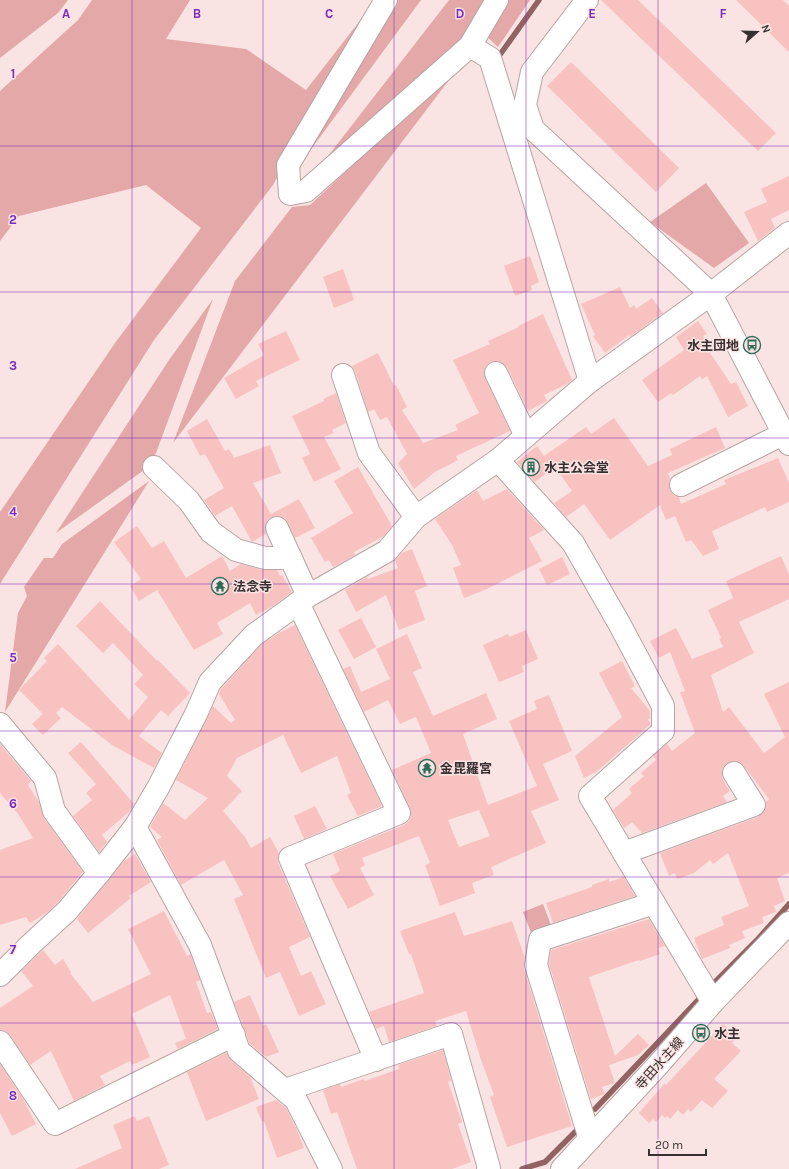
<svg xmlns="http://www.w3.org/2000/svg" width="789" height="1169" viewBox="0 0 789 1169" font-family="Karla,'Noto Sans JP',sans-serif">
<style>
.green{fill:#e3a8a7}
.lines{fill:none;stroke-linecap:round;stroke-linejoin:round}
.stream{stroke:#916362;stroke-width:5.5}
.building{fill:#f8c2c0;fill-rule:evenodd}
.minor-casing{stroke:#b8a4a3;stroke-width:24}
.major-casing{stroke:#b8a4a3;stroke-width:24}
.minor{stroke:#fff;stroke-width:22}
.major{stroke:#fff;stroke-width:22}
.grid{fill:none;stroke:#7b2cbf;stroke-width:1;stroke-opacity:0.55}
.labels{text-anchor:middle;stroke-width:3;stroke-linejoin:round;paint-order:stroke}
.poi-label{font-size:13px;font-weight:bold;fill:#383030;stroke:#fae4e3;text-anchor:start}
.street-label{font-size:13px;fill:#383030;stroke:#fae4e3}
.grid-label{font-size:13px;text-anchor:middle;font-weight:bold;fill:#7b2cbf;stroke:#fae4e3;stroke-width:3;stroke-linejoin:round;paint-order:stroke}
</style>
<rect width="100%" height="100%" fill="#fae4e3"/>
<g class="green">
<path d="M0,0H68L58,13L0,58Z"/>
<path d="M92,0H190L166,39L246,49L306,90L376,0L273,185L154,340L0,584V512L115,343L201,228L146,185L19,216L0,241V91L78,20Z"/>
<path d="M396,0H421L306,156Z"/>
<path d="M449,0H487L463,44L311,178Z"/>
<path d="M502,0H530L498,47L483,33Z"/>
<path d="M462,63L173,443L235,281L292,207L310,205Z"/>
<path d="M706,183L749,243L714,268L650,222Z"/>
<path d="M213,299L156,453L144,470L56,533L169,360Z"/>
<path d="M149,481L5,712L18,613L27,596L24,587L44,558H53L62,544Z"/>
<path d="M543,904L552,928L532,935L523,912Z"/>
</g>
<g class="lines">
<g class="stream">
<path d="M499,56L539,0"/>
<path d="M715,982L757,940L789,904"/>
<path d="M595,1109L700,998L698,993"/>
<path d="M522,1169L545,1162L577,1130"/>
</g>
</g>
<g class="building">
<path d="M601,0H638L776,133L758,151Z"/>
<path d="M736,0H783L789,6V52Z"/>
<path d="M571,62L679,168L656,192L547,86Z"/>
<path d="M789,176V210L771,219L775,228L758,241L744,212L767,202L761,189Z"/>
<path d="M530,256L539,282L531,286L532,290L515,296L504,266Z"/>
<path d="M343,269L354,300L334,308L323,277Z"/>
<path d="M620,287L630,308L634,305L636,309L652,298L663,313L630,337L629,335L605,353L593,336L595,335L581,304Z"/>
<path d="M543,314L572,380L567,384L544,395L547,401L528,411L507,367L503,363L497,361L490,362L486,366L484,372L485,378L510,431L456,456L458,460L435,472L414,489L398,463L407,454L387,417L380,420L374,409L368,412L355,371L352,366L378,353L394,386L396,385L407,407L402,410L423,443L458,430L455,425L479,413L453,360L490,344L488,341L519,327L518,326Z"/>
<path d="M698,321L707,334L703,336L712,351L710,353L731,384L736,382L748,406L728,417L707,376L702,379L700,376L673,395L671,393L658,402L642,380L684,350L676,337Z"/>
<path d="M286,331L300,360L256,381L259,386L236,399L224,378L264,355L258,344Z"/>
<path d="M336,393L346,423L332,430L334,433L324,437L341,469L314,482L302,458L310,454L292,416L324,401L323,399Z"/>
<path d="M614,418L648,466L672,455L670,449L716,427L725,448L668,473L670,478L669,484L670,490L674,495L679,497L681,504L726,484L724,480L778,458L789,483V502L767,512L765,507L712,531L719,549L703,556L691,540L686,542L675,516L666,520L660,505L610,540L584,504L566,517L554,503L572,491L555,467L535,482L517,462L537,446L544,456L586,427L591,434Z"/>
<path d="M207,419L225,451L229,449L234,458L270,445L281,473L253,483L271,514L299,499L315,528L295,538L288,523L285,518L279,516L272,517L267,520L265,526L266,534L252,542L232,506L215,516L204,500L224,488L205,454L200,456L187,431Z"/>
<path d="M358,467L392,526L384,536L354,552L355,555L333,567L329,560L325,562L311,538L353,513L334,481Z"/>
<path d="M507,489L544,530L529,538L542,561L487,589L464,598L453,568L461,565L452,545L435,519L477,490L483,501Z"/>
<path d="M137,526L152,548L164,541L186,578L222,556L230,571L241,564L262,570H277L280,576L282,575L292,592L273,606L256,615L250,603L217,623L223,634L194,650L157,590L139,601L130,586L141,579L114,542Z"/>
<path d="M412,549L427,586L415,591L425,620L399,630L386,595L356,612L345,590L367,577L368,579L398,568L395,560L402,553Z"/>
<path d="M781,556L789,574V599L739,622L754,653L711,675L723,712L729,707L764,753L785,737L764,694L789,682V873L777,878L785,901L774,906L776,912L762,917L764,923L742,931L745,938L729,945L730,948L702,959L694,938L724,925L721,917L749,906L728,853L713,864L710,860L694,873L677,879L675,873L669,876L660,853L758,817L764,812L766,806V802L769,799L744,766L740,762L733,761L727,763L723,767L722,773L723,780L730,791L723,796L727,802L642,833L632,822L624,828L613,810L632,793L629,789L644,776L641,773L656,760L653,756L667,744L672,751L695,733L680,692L685,691L670,652L659,658L650,641L676,628L692,659L723,647L719,639L721,638L708,610L733,598L726,581Z"/>
<path d="M562,557L570,574L547,585L539,569Z"/>
<path d="M100,601L157,661L158,660L190,693L168,716L161,710L139,736L162,753L154,768L112,745L62,707L56,713L61,718L43,735L32,724L43,714L19,690L47,661L44,658L58,644L129,720L148,697L134,684L143,675L113,643L103,653L76,626Z"/>
<path d="M361,618L376,647L354,659L338,630Z"/>
<path d="M295,625L382,806L358,816L347,795L351,793L337,756L301,773L283,735L237,758L227,776L242,791L223,811L245,837L251,848L270,837L279,853L278,857V863L310,937L289,947L301,976L311,971L326,1004L299,1016L280,972L266,978L234,899L243,895L224,860L181,885L157,840L162,837L150,827L163,803L185,820L208,798L176,780L213,706L231,723L235,720L219,694L221,689L262,644L279,633Z"/>
<path d="M526,630L538,659L522,666L524,672L499,682L483,645L508,634L509,637Z"/>
<path d="M407,634L422,668L413,672L433,716L486,693L497,719L463,734L488,805L537,786L509,721L537,709L534,701L549,695L572,751L543,764L559,800L531,811L546,843L491,867L494,875L472,883L475,893L440,906L425,865L430,863L419,836L362,858L365,865L360,868L374,895L348,909L330,876L340,871L333,854L404,825L409,821L411,815L410,808L392,770L431,753L416,717L400,724L388,700L364,712L343,669L350,666L361,692L390,679L376,649ZM479,810L490,836L459,847L448,820Z"/>
<path d="M622,661L635,686L631,688L650,711V718L648,720L650,722V725L596,772L584,778L575,756L622,717L599,673Z"/>
<path d="M81,742L134,804L129,812L102,835L107,842L99,852L73,816L92,800L86,793L96,784L68,753Z"/>
<path d="M0,744L31,781L28,785L39,802L44,818L83,872L58,902L48,912L30,923L26,917L0,925V850L33,838L18,814L0,793Z"/>
<path d="M315,806L327,829L304,839L294,816Z"/>
<path d="M135,854L151,882L129,896L131,898L88,933L77,919L124,861Z"/>
<path d="M624,877L635,896L553,923L546,903L592,887V885L609,879V882Z"/>
<path d="M164,911L187,956L190,954L200,980L196,982L207,1013L211,1012L218,1029L178,1049L175,1043L186,1039L170,995L132,1014L150,1057L132,1065L130,1061L100,1076L105,1085L74,1101L51,1051L30,1065L10,1035L6,1031L0,1030V1008L33,986L21,971L43,950L55,965L63,959L71,972L70,973L93,1002L151,974L128,929Z"/>
<path d="M455,912L464,936L512,921L525,958L524,969L572,1126L507,1147L490,1097L494,1095L481,1060L466,1011L435,1021L437,1026L389,1042L384,1026L376,1029L369,1012L424,993L411,954H409L400,931Z"/>
<path d="M649,919L665,946L658,948L660,954L640,961L639,960L589,977L615,1056L638,1034L649,1045L638,1055L609,1065L615,1083L602,1087L605,1094L591,1099L549,964L551,950Z"/>
<path d="M250,995L263,1026L266,1024L279,1052L266,1057L250,1044L234,1002Z"/>
<path d="M723,1024L738,1037L732,1043L741,1051L714,1079L728,1091L712,1108L702,1100L691,1112L688,1109L683,1115L678,1110L670,1119L667,1116L665,1118L662,1115L656,1122L653,1119L649,1123L639,1113L665,1083L666,1085Z"/>
<path d="M443,1050L451,1081L448,1082L462,1122L458,1124L471,1162L452,1169H357L337,1112L331,1114L323,1090L340,1084L341,1087L364,1079L365,1081L399,1069L398,1065Z"/>
<path d="M226,1053L231,1060L250,1077L259,1099L206,1121L187,1072Z"/>
<path d="M0,1064L22,1097L36,1124L12,1136L0,1113Z"/>
<path d="M276,1100L286,1108L296,1128L304,1148L277,1158L264,1121L262,1122L256,1107Z"/>
<path d="M135,1116L137,1121L149,1116L169,1165L159,1169H75L122,1148L113,1125Z"/>
</g>
<g class="lines">
<g class="minor-casing">
<g id="minor">
<path d="M386,0L288,165L290,194L306,191L470,46L497,0"/>
<path d="M587,0L532,72L525,105L533,129L711,294L789,444"/>
<path d="M470,46L490,58L590,381"/>
<path d="M496,373L526,436"/>
<path d="M343,375L369,453L416,517"/>
<path d="M498,460L573,543L620,625L663,706V731L590,796L713,1002"/>
<path d="M154,467L189,501L211,532L236,550L265,558H291"/>
<path d="M681,485L783,434"/>
<path d="M277,528L308,596"/>
<path d="M298,603L399,813L290,858L376,1060"/>
<path d="M0,724L45,778L54,811L99,873"/>
<path d="M135,827L200,945L239,1051L296,1100L331,1169"/>
<path d="M624,853L754,805L734,773"/>
<path d="M0,975L30,945L67,911L99,873L135,827L159,786L196,714L210,682L254,635L308,596L387,551L416,517L498,460L590,381L711,294L789,233"/>
<path d="M0,1042L55,1124L234,1035"/>
<path d="M285,1090L451,1034L489,1168L488,1169"/>
<path d="M590,1139L536,965L540,940L654,903"/>
</g>
</g>
<g class="major-casing">
<path id="major" d="M562,1169L658,1065L713,1002L789,923"/>
</g>
<use href="#minor" class="minor"/>
<use href="#major" class="major"/>
</g>
<path class="grid" d="M132,0V1169M263,0V1169M394,0V1169M526,0V1169M658,0V1169M0,146H789M0,292H789M0,438H789M0,584H789M0,731H789M0,877H789M0,1023H789"/>
<defs>
<g id="bus-ring" transform="scale(0.9)"><circle r="9.5" fill="#fae4e3" stroke="#2d6b58" stroke-width="1.5"/><path d="M-5-6H5V4H4V6H2V4H-2V6H-4V4H-5ZM-3.5-4V0h7V-4ZM-3.5 1.2v1.5H-2V1.2ZM2 1.2v1.5H3.5V1.2Z" fill="#2d6b58"/></g>
<g id="building-ring" transform="scale(0.9)"><circle r="9.5" fill="#fae4e3" stroke="#2d6b58" stroke-width="1.5"/><path d="M-4-6H4V6H1V3H-1V6H-4ZM-2.5-4.3h1.7v1.8h-1.7ZM.8-4.3h1.7v1.8H.8ZM-2.5-1h1.7V.8h-1.7ZM.8-1h1.7V.8H.8Z" fill="#2d6b58"/></g>
<g id="temple-ring" transform="scale(0.9)"><circle r="9.5" fill="#fae4e3" stroke="#2d6b58" stroke-width="1.5"/><path d="M0-6L5-2H3V0L6.5 2.5H4V6H1.5V3h-3V6H-4V2.5H-6.5L-3 0V-2H-5Z" fill="#2d6b58"/></g>
</defs>
<g fill-rule="evenodd">
<use href="#bus-ring" x="752" y="345"/>
<use href="#building-ring" x="531" y="467"/>
<use href="#temple-ring" x="220" y="586"/>
<use href="#temple-ring" x="427" y="768"/>
<use href="#bus-ring" x="701" y="1033"/>
</g>
<g class="labels">
<g class="poi-label">
<text x="739" y="350" text-anchor="end">水主団地</text>
<text x="544" y="472">水主公会堂</text>
<text x="233" y="591">法念寺</text>
<text x="440" y="773">金毘羅宮</text>
<text x="714" y="1038">水主</text>
</g>
<g class="street-label">
<text transform="translate(659 1063) rotate(-48)" y="5">寺田水主線</text>
</g>
</g>
<g class="grid-label">
<text x="66" y="18">A</text>
<text x="197" y="18">B</text>
<text x="329" y="18">C</text>
<text x="460" y="18">D</text>
<text x="592" y="18">E</text>
<text x="723" y="18">F</text>
<text x="13" y="78">1</text>
<text x="13" y="224">2</text>
<text x="13" y="370">3</text>
<text x="13" y="516">4</text>
<text x="13" y="662">5</text>
<text x="13" y="808">6</text>
<text x="13" y="954">7</text>
<text x="13" y="1100">8</text>
</g>
<g transform="translate(757 32) rotate(70)" stroke="#fae4e3" stroke-width="3" paint-order="stroke">
<path d="M0-3L7 15L0 10L-7 15Z" fill="#383030"/>
<text y="-6" font-size="11" font-weight="bold" text-anchor="middle" fill="#383030">N</text>
</g>
<path d="M649 1149v6h57v-6" fill="none" stroke="#383030" stroke-width="2"/>
<text x="655" y="1149" font-size="12" fill="#383030" stroke="#fae4e3" stroke-width="3" paint-order="stroke">20 m</text>
</svg>
